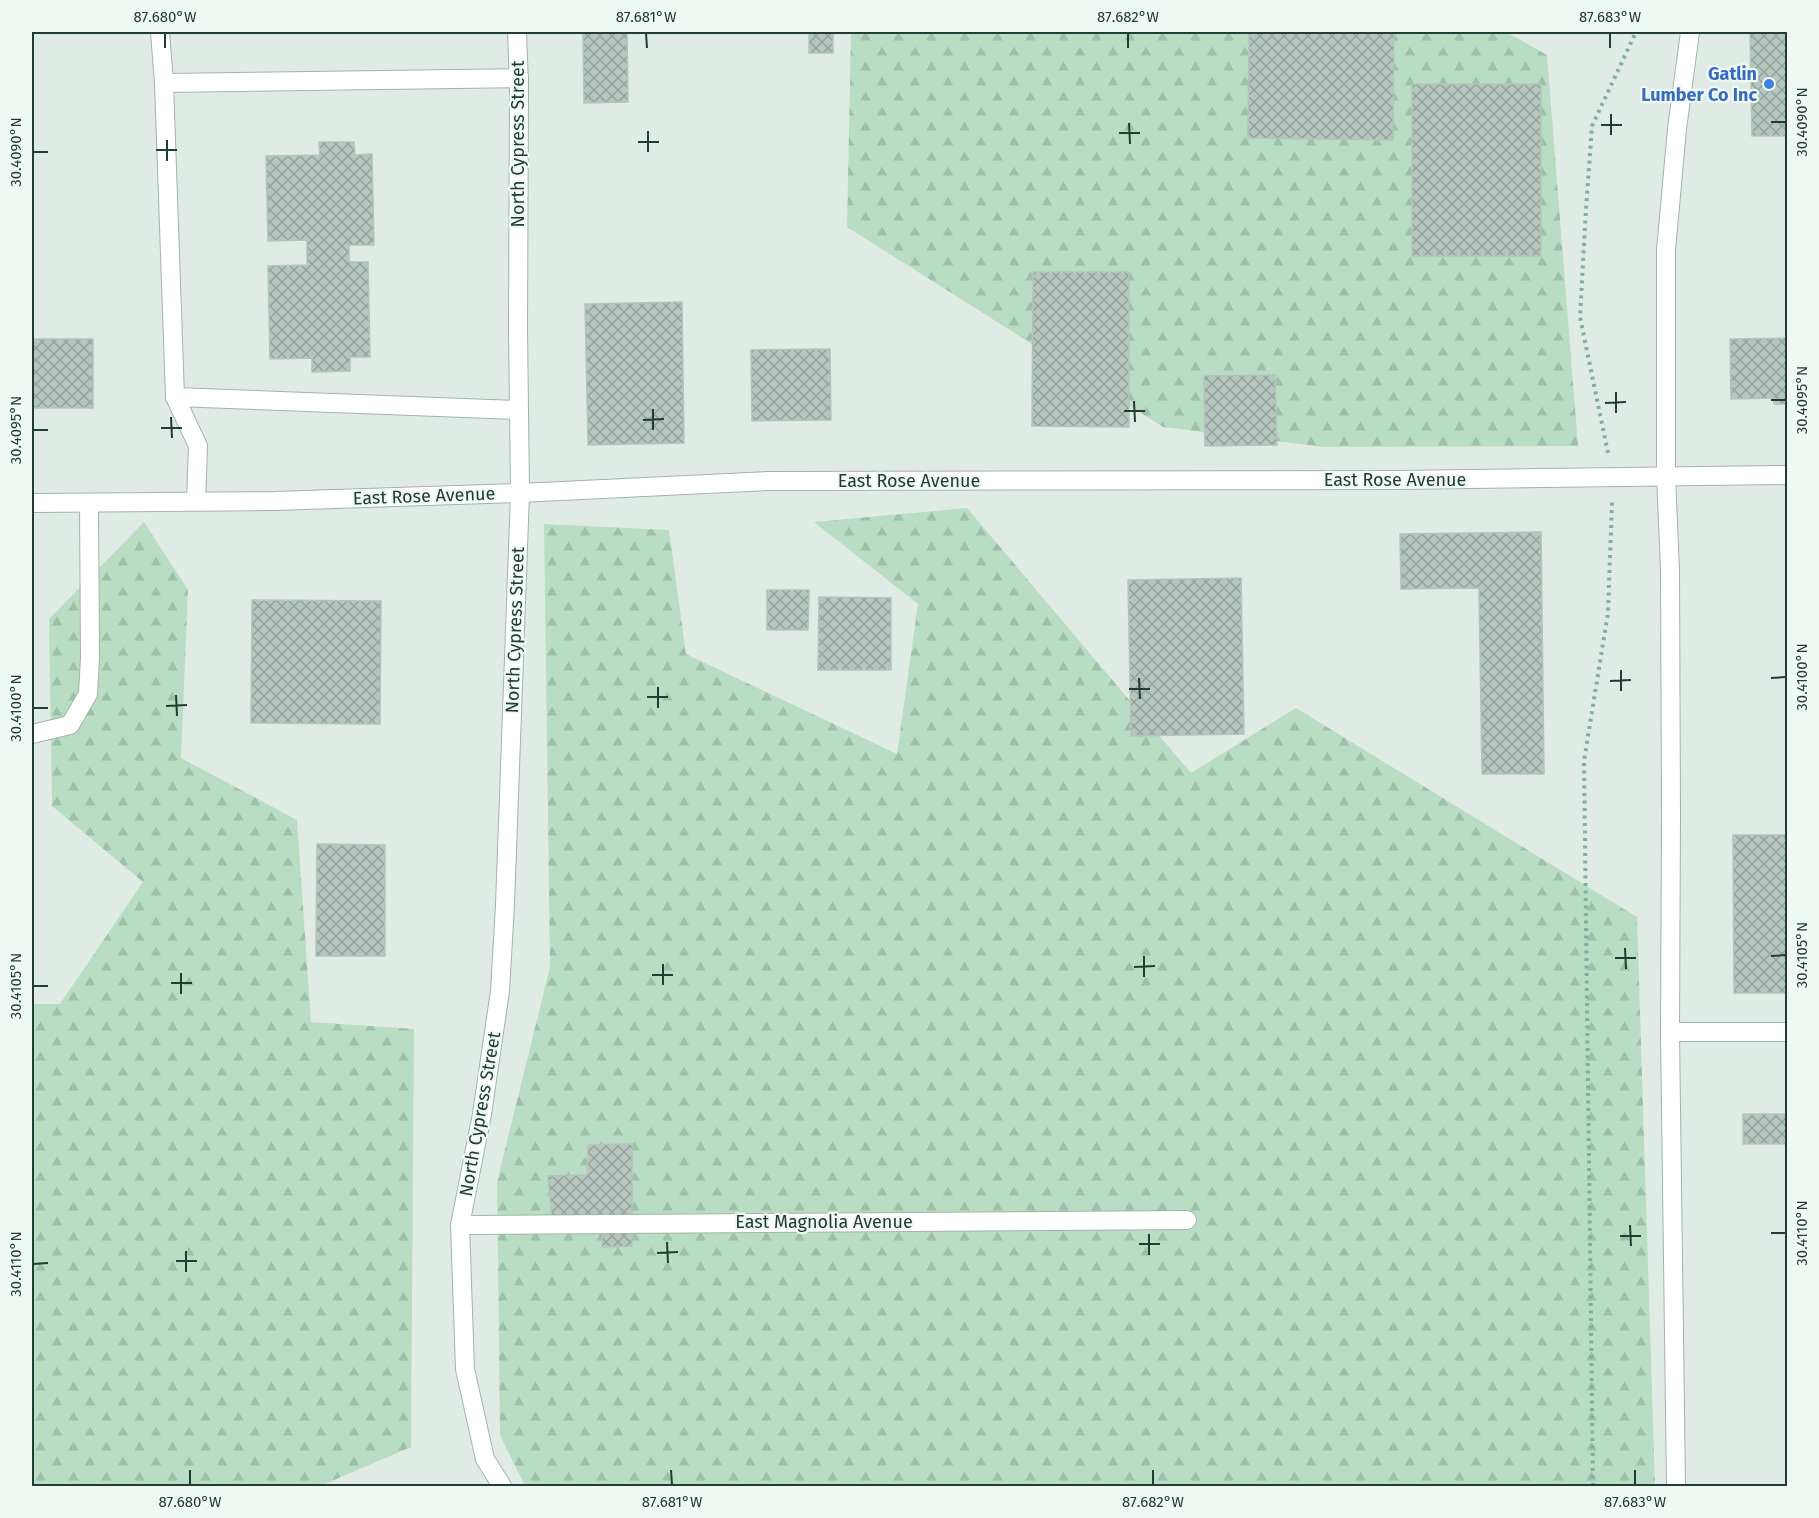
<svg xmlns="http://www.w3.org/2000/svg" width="1819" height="1518" viewBox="0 0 1819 1518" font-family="'Fira Sans',sans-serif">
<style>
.forest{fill:url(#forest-firs)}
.building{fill:url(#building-cross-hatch);stroke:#b2c5bd;stroke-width:1.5}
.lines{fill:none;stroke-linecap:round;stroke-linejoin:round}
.lane-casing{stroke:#a3b3ad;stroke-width:20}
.street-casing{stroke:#a3b3ad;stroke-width:20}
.path{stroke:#7fafa1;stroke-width:4;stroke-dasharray:3 4.5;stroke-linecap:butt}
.lane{stroke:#fff;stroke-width:18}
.street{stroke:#fff;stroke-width:18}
.ticks{fill:none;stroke:#203c35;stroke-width:2}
.shop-dot{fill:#3f7fe0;stroke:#f0f8f4;stroke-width:2}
.labels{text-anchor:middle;stroke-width:4.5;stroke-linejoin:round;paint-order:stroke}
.shop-label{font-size:18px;font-weight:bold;fill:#366cbe;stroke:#f0f8f4;text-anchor:end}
.street-label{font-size:18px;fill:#203c35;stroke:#f0f8f4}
.neatline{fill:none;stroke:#203c35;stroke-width:2}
.ticks-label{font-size:15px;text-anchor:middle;fill:#203c35}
</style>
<defs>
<pattern id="forest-firs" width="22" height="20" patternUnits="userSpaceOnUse" patternTransform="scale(1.5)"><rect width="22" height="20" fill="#b8ddc3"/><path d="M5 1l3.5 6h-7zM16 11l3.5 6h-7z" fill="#9ebfa8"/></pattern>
<pattern id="building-cross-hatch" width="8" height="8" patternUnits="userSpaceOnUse" patternTransform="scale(1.5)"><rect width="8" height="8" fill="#b5c6bf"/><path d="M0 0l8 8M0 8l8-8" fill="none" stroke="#93a29c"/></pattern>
</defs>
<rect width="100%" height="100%" fill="#e0ebe6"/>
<g class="forest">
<path d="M851,32H1506L1547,55L1578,446L1324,447L1163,427L847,227Z"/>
<path d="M967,508L1191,773L1296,708L1637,917L1655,1486H525L500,1435L497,1182L550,967L544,524L669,530L686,654L897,754L918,604L814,522Z"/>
<path d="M144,522L188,590L181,758L297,820L311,1022L414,1029L411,1447L320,1486H32V1004H60L143,882L52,806L49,619Z"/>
</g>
<g class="building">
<path d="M583,32H627L628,102L584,103Z"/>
<rect x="809" y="32" width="24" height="21"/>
<path d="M1249,32H1394L1393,140L1248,138Z"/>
<path d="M1750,32H1788V136H1752Z"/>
<rect x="1412" y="84" width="129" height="172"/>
<path d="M319,142H354L355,155L372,154L374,245H349V262H368L370,357H350V371L312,372V358L270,359L268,266L307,265V240L268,241L266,156L320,155Z"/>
<path d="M1033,272H1129V427L1032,426Z"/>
<path d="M682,302L684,443L588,445L585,304Z"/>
<path d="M1788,338V404H1774V398L1731,399L1730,339Z"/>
<rect x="32" y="339" width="61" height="69"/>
<path d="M830,349L831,420L752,421L751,350Z"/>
<path d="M1275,375L1277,445L1205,446L1204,376Z"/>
<path d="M1541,532L1544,774H1482L1479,588L1401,589L1400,534Z"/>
<path d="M1241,578L1244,734L1131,736L1128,580Z"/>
<path d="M767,590H809L808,630H767Z"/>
<path d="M819,597L891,598V670H818Z"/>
<path d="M252,600L381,601L380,724L251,723Z"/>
<rect x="32" y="606" width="1" height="78"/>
<path d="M1733,835H1788V993H1734Z"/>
<path d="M317,844L385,845V956H316Z"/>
<rect x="1743" y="1114" width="45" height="30"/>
<path d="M632,1144V1246L602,1247V1227L553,1229L548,1176L587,1175L588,1145Z"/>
</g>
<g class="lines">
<g class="lane-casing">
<g id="lane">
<path d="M160,32L164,83L175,397L198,446L196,501"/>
<path d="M164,83L519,78"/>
<path d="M175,397L519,410"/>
<path d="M32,734L70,725L88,694L90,658L89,503"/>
<path d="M460,1225L465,1369L485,1459L502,1486"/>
<path d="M1676,1486L1670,1032L1671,816L1670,570L1666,476V250L1677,129L1690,32"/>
</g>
</g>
<g class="street-casing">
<g id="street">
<path d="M517,32L519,85L518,328L520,493L505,905L500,991L482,1114L460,1225L1187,1220"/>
<path d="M32,503L274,501L520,493L768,481L1395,480L1788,475"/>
<path d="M1670,1032H1788"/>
</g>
</g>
<g class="path">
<path d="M1608,453L1580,317L1586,209L1592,126L1636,32"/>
<path d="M1593,1486L1584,761L1608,613L1612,502"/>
</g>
<use href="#lane" class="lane"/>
<use href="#street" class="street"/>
</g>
<path class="ticks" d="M165,33V48M646,33L647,48M1128,33V48M1610,33V48M1611,114V135M1771,122H1786M1129,123L1130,144M1601,125H1622M648,131V152M1119,133H1140M167,140V161M638,142H659M156,150H177M33,152H48M1616,392V413M1771,400H1786M1134,401L1135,422M1605,403L1626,402M653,409V430M1124,411H1145M171,417L172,438M643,420L664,419M161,428H182M33,430H48M1621,670V691M1139,678L1140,699M1771,678L1786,677M1610,681L1631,680M658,687V708M1129,689H1150M176,695L177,716M647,697H668M166,706L187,705M33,708H48M1625,948L1626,969M1144,956V977M1771,956L1786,955M1615,958H1636M663,964V985M1134,967L1155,966M181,973V994M652,975H673M171,983H192M33,986H48M1630,1225L1631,1246M1771,1233H1786M1149,1234V1255M1620,1236H1641M667,1242L668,1263M1139,1244H1160M186,1251V1272M657,1253L678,1252M176,1261H197M33,1264L48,1263M190,1470V1485M671,1470L672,1485M1153,1470V1485M1635,1470V1485"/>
<circle class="shop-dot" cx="1769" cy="84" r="6"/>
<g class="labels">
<g class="shop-label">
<text x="1757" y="80">Gatlin<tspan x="1757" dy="21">Lumber Co Inc</tspan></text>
</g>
<g class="street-label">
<text transform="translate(518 144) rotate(-90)" y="6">North Cypress Street</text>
<text x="1395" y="486">East Rose Avenue</text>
<text x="909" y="487">East Rose Avenue</text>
<text transform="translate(424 496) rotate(-2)" y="6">East Rose Avenue</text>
<text transform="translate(515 630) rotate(-88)" y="6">North Cypress Street</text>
<text transform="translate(480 1114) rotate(-80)" y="6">North Cypress Street</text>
<text x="824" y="1228">East Magnolia Avenue</text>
</g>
</g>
<rect width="1819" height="1518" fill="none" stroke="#f0f8f4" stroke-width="66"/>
<rect x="33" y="33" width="1753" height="1452" class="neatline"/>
<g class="ticks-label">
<text x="165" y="22">87.680°W</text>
<text x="646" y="22">87.681°W</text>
<text x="1128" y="22">87.682°W</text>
<text x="1610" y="22">87.683°W</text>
<text transform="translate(1802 122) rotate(-90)" y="5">30.4090°N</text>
<text transform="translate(16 152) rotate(-90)" y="5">30.4090°N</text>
<text transform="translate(1802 400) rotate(-90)" y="5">30.4095°N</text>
<text transform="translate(16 430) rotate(-90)" y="5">30.4095°N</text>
<text transform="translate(1802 677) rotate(-90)" y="5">30.4100°N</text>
<text transform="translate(16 708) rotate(-90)" y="5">30.4100°N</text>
<text transform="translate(1802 955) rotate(-90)" y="5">30.4105°N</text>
<text transform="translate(16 986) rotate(-90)" y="5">30.4105°N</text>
<text transform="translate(1802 1233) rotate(-90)" y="5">30.4110°N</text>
<text transform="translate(16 1264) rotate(-90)" y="5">30.4110°N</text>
<text x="190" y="1507">87.680°W</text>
<text x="672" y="1507">87.681°W</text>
<text x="1153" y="1507">87.682°W</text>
<text x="1635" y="1507">87.683°W</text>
</g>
</svg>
